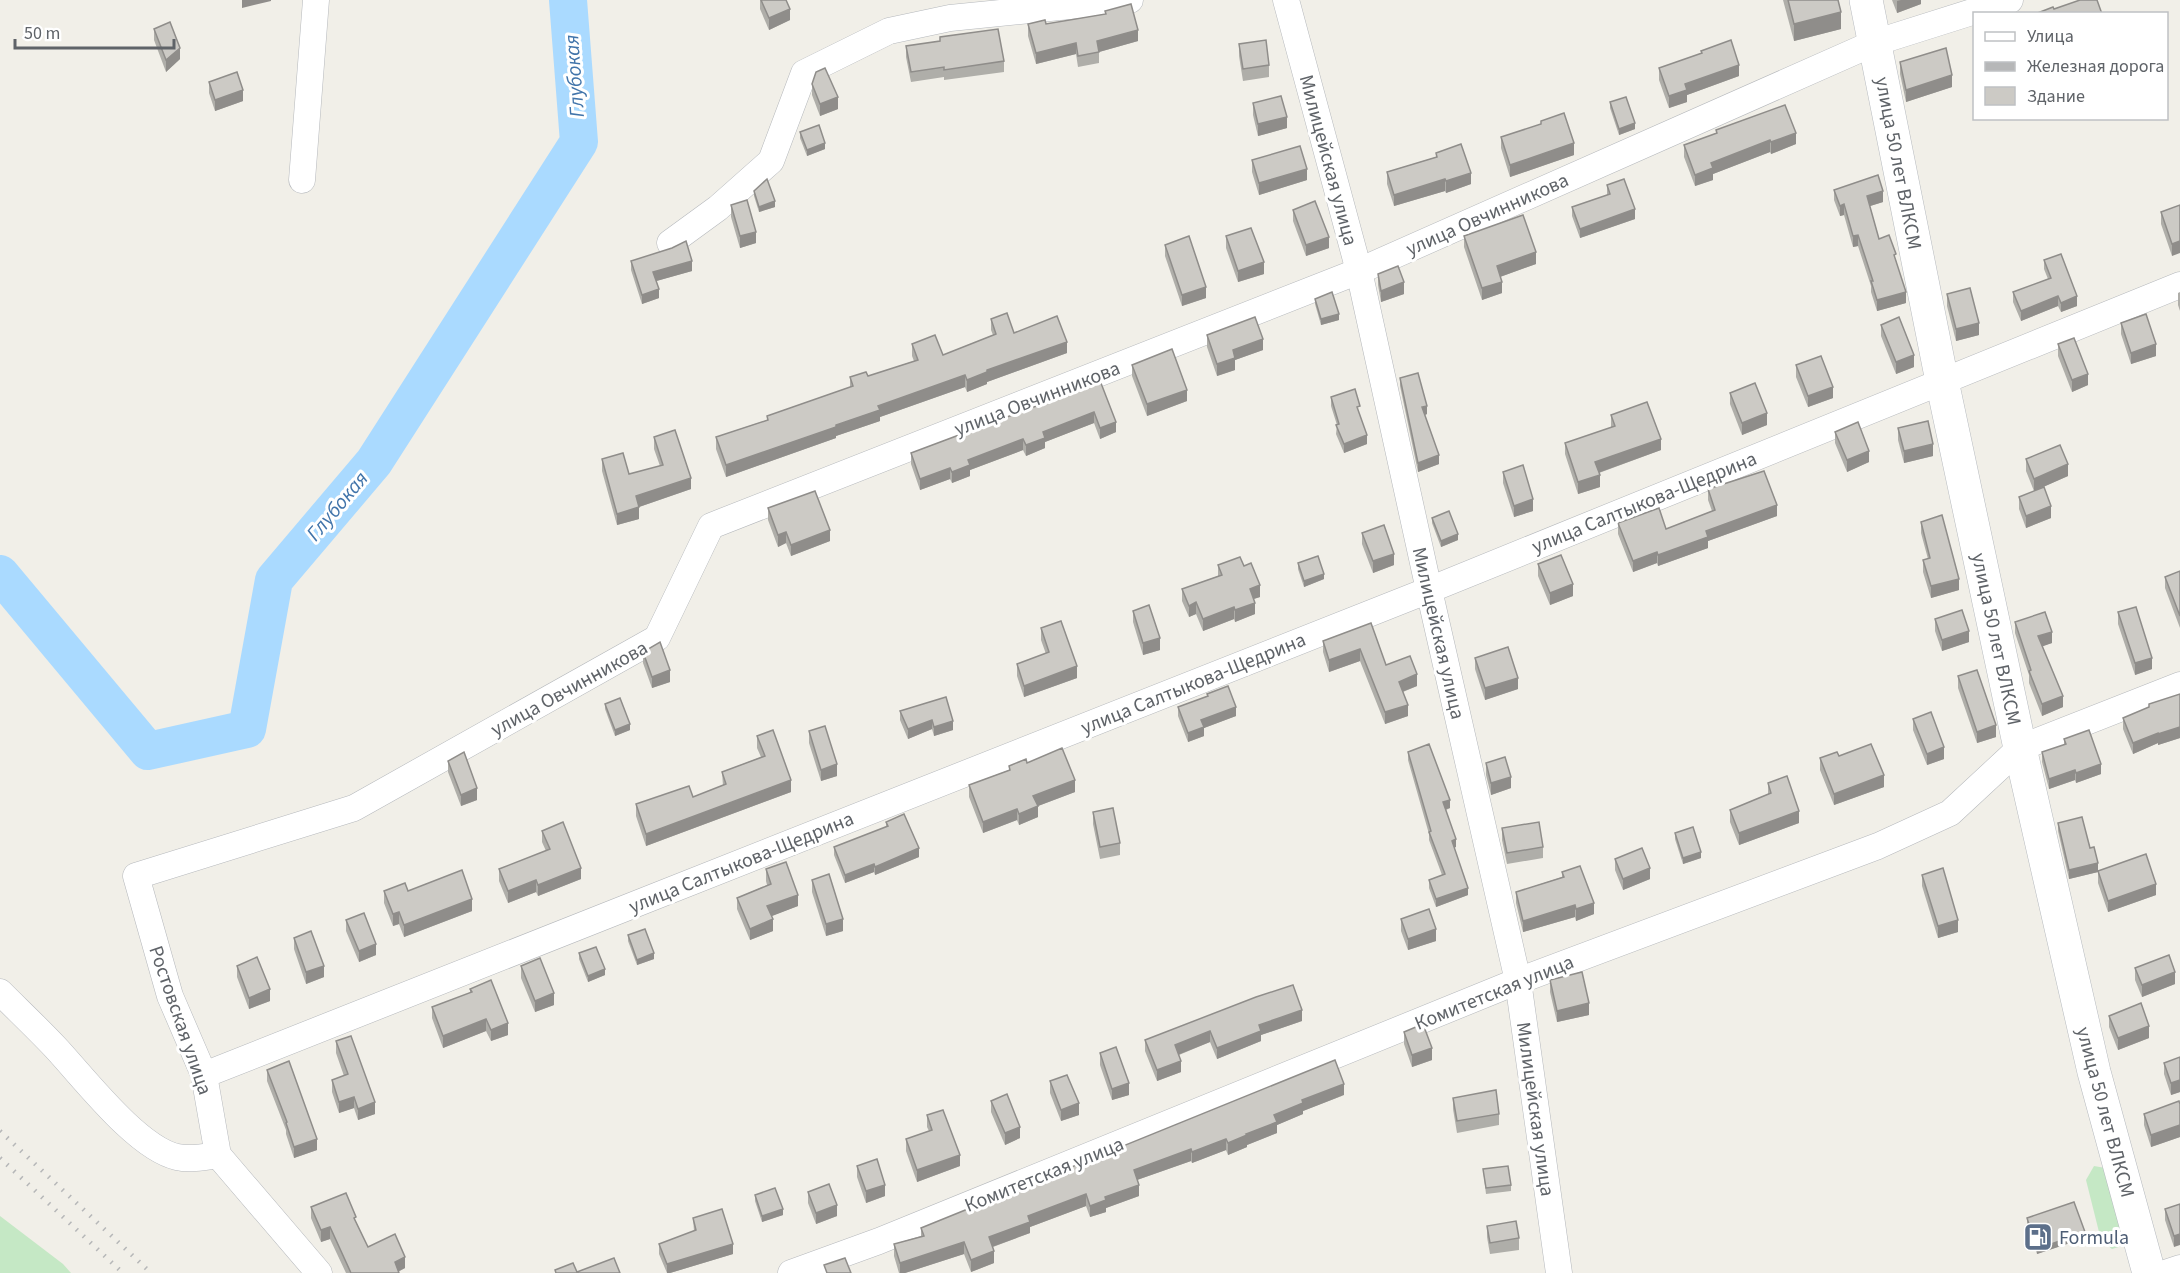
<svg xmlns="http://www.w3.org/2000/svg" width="2180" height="1273" viewBox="0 0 2180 1273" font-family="'Source Sans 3',sans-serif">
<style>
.green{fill:#c5e8c5}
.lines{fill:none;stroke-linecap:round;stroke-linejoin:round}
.river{stroke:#aadaff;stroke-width:38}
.street-casing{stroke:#b5b8bc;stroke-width:27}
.secondary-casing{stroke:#b6babf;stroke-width:34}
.street{stroke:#fff;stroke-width:26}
.secondary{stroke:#fff;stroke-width:33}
.rail{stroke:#b6b7b8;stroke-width:4.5;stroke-dasharray:1.5 8;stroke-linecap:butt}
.wall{fill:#afaea9}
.shaded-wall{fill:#8f8d8a}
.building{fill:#cccac5;stroke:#8f8d8a;stroke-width:1.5}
.labels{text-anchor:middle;stroke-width:6;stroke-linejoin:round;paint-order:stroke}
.street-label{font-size:20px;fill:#5f6368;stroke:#fff}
.service-label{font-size:20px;fill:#4e5e75;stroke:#fff;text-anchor:start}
.water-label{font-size:21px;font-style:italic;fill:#4174aa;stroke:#fff}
</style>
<rect width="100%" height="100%" fill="#f1efe8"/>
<g class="green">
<path d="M2094,1166L2111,1169L2128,1237L2122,1246L2112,1249L2101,1240L2086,1180Z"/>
<path d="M0,1216L63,1264L71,1273H0Z"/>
</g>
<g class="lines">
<path class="river" d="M0,574L148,751L247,729L274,580L374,462L579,142L568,0"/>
<g class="street-casing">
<g id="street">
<path d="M1286,0L1359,271L1429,590L1518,981L1559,1273"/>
<path d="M302,180L316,0"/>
<path d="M670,243L718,208L771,161L804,73L889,31L950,18L1130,0"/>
<path d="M0,992C18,1010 37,1028 55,1047C84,1078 137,1148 177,1157C190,1160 205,1157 218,1155"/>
<path d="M204,1075L1429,590L2180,285"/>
<path d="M319,1273L218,1155L204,1075L170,996L136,876L354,808L657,638L711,526L1359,271L1874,43L2010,0"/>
<path d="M791,1273L879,1241L1518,981L1878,846L1950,813L2020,748L2180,685"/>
<path d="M2165,1273L2180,1268"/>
</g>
</g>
<g class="secondary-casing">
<path id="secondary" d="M1866,0L1942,381L2020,748L2094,1072L2149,1273"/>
</g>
<use href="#street" class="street"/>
<use href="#secondary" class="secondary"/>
<g class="rail">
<path d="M0,1131L151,1273"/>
<path d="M0,1158L123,1273"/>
</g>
</g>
<g class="wall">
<path d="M760,0H786L790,20L769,30L760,9Z"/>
<path d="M1783,0H1838L1841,29L1794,41Z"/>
<path d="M1892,0H1921V4L1897,13Z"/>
<path d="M1105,11L1138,41L1099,52V63L1078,67L1076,54L1036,64L1028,36V24H1046L1105,14Z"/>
<path d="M154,29L180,59L166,72L154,40Z"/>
<path d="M1239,44L1269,65V77L1243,81L1239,56Z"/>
<path d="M906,46L1004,61V72L944,80V77L911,82L906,57Z"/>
<path d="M1701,51L1739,76L1687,95V102L1669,108L1659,80V68L1701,54Z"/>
<path d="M1900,62L1952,87L1906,102L1900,74Z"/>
<path d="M209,82L243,101L215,111L209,93Z"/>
<path d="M812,84L838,109L820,116L812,95Z"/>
<path d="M1610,102L1635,129L1619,135L1610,108Z"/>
<path d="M1253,103L1287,128L1258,136L1253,115Z"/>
<path d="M1541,121L1574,155L1510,177L1501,148V137L1541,124Z"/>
<path d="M1716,130L1796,144L1771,154L1770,152L1713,174V180L1695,186L1684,157V145L1716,134Z"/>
<path d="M800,132L825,149L807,156L800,138Z"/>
<path d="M1436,153L1471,184L1446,193L1445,191L1394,206L1387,184V172L1436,157Z"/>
<path d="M1252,160L1307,180L1259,195L1252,172Z"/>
<path d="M1607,185L1635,219L1580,238L1572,216V207L1607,195Z"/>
<path d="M1834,190L1883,202L1870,206L1879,239L1896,260L1906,303L1877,311L1871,292V286L1858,246L1853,247L1844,215L1840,216L1834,200Z"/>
<path d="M754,191L775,207L759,212L754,196Z"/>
<path d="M731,205L756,243L740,248L731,217Z"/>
<path d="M2180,205L2172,256L2161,224V212Z"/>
<path d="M1293,210L1329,248L1306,256L1293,221Z"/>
<path d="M1226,236L1264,274L1238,282L1226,248Z"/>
<path d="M1464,236L1536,264L1500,277L1502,293L1482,300L1464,247Z"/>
<path d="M1165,245L1206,298L1182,306L1165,256Z"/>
<path d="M2044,260L2077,306L2061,312L2058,306L2021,321L2013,302V292L2048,279L2044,269Z"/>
<path d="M631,261L692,271L656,281L659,298L642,304L631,270Z"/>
<path d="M1378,274L1404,294L1381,302L1378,285Z"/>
<path d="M2180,292V311L2178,305V293Z"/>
<path d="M1947,294L1979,335L1956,341L1947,306Z"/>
<path d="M1315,299L1339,320L1321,325L1315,304Z"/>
<path d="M991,319L1014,333L1067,353L987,382V384L967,392L965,387L880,417V421L836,436V438L726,477L716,449V437L767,420V416L850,387V377L868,376L914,361L912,356V344L943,355L993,335L991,330Z"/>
<path d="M2121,323L2156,356L2131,364L2121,334Z"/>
<path d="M1881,325L1914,367L1896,374L1881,336Z"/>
<path d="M1207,335L1263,350L1235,360V370L1217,376L1207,347Z"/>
<path d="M2058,344L2088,385L2072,392L2058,356Z"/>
<path d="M1132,365L1187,401L1147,416L1132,376Z"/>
<path d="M1796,365L1833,398L1808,407L1796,377Z"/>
<path d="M1099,378L1116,432L1100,439L1094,423L1045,442V448L1026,456L1023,450L970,470V476L952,483L950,479L920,490L911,464V453L1054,399V396Z"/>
<path d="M1400,378L1427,414L1425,415L1439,464L1418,472L1400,386Z"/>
<path d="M1730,393L1767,425L1742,435L1730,404Z"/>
<path d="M1331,397L1360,415L1367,444L1344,453L1336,434L1337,425L1331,406Z"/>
<path d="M1611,415L1661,450L1599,473L1600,487L1578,494L1565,454V443L1611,428Z"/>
<path d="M1898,428L1933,456L1904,463L1898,440Z"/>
<path d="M1835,432L1869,462L1847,472L1835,443Z"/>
<path d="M654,437L691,489L639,507V519L617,525L602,471V459L629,474L660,466L654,449Z"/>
<path d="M2026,459L2068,476L2034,491L2026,471Z"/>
<path d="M1503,472L1533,511L1514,517L1503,483Z"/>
<path d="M1708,489L1777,516L1708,541V548L1658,566L1657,563L1633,572L1618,534V523L1666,529L1712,511L1708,500Z"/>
<path d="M2019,497L2051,518L2026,528L2019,509Z"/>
<path d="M768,508L830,541L791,556L786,543L778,547L768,520Z"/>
<path d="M1432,518L1458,540L1441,547L1432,523Z"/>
<path d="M1921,522L1959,590L1931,598L1923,572V560L1928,559L1921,533Z"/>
<path d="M1362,533L1394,565L1373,573L1362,544Z"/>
<path d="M1298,563L1324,579L1304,587L1298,569Z"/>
<path d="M1538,564L1573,596L1550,605L1538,576Z"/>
<path d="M1218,565L1244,566L1260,597L1254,599L1255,614L1235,622L1234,619L1203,631L1196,614L1189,617L1182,601V589L1218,576Z"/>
<path d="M2180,571V628L2165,588V577Z"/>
<path d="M1133,611L1160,650L1143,655L1133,622Z"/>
<path d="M2118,612L2152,669L2135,675L2118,624Z"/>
<path d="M1935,619L1969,642L1942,651L1935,631Z"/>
<path d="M2015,622L2052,643L2042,646L2063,707L2042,716L2029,683V675L2015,633Z"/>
<path d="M1371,623L1386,665L1417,686L1403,692L1408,716L1385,724L1360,661L1329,672L1323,652V641Z"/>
<path d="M1041,628L1077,678L1024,697L1017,676V664L1046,654L1041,640Z"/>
<path d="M643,652L670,682L652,688L643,663Z"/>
<path d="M1475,658L1518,689L1485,700L1475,669Z"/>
<path d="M1958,676L1996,737L1977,743L1958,688Z"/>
<path d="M1207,694L1236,716L1204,728V736L1188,742L1178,716V707L1207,697Z"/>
<path d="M2180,694V738L2158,745V743L2133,754L2123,729V718L2149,707V704Z"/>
<path d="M946,697L953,730L934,736L932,729L908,739L900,720V711Z"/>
<path d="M605,704L630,730L615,736L605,709Z"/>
<path d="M1913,719L1944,759L1927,765L1913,730Z"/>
<path d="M809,731L837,776L821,781L809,743Z"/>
<path d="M757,736L791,792L646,846L636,816V804L693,797L723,786L722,772L761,757L757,748Z"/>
<path d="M2064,739L2101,774L2076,783L2075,780L2049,789L2042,762V752L2064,745Z"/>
<path d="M1408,752L1450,808L1446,810L1456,847L1454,848L1468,895L1436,907L1429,888V880L1442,875L1429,840V834L1408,760Z"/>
<path d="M1839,756L1884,787L1834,805L1820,770V758Z"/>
<path d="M448,761L477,800L461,806L448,772Z"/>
<path d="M1027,763L1075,792L1038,806V817L1019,825L1017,820L983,833L969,797V785L1009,770V766Z"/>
<path d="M1486,763L1511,788L1491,795L1486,775Z"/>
<path d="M1768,783L1799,823L1739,845L1730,822V810L1768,794Z"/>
<path d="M1093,812L1120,843V855L1100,859L1093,824Z"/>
<path d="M886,822L919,857L875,875L874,872L845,883L834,855V847L886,827Z"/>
<path d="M2058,823L2090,848L2098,871L2156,895L2108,912L2098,883V872L2069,879L2058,831Z"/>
<path d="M1502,828L1543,847V858L1507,864L1502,840Z"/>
<path d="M542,831L581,879L538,896L536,892L508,903L499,881V869L546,851L542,842Z"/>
<path d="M1675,833L1701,858L1683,864L1675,839Z"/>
<path d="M1615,859L1650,879L1623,890L1615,870Z"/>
<path d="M766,869L798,906L771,916L773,931L750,940L737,909V898L767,885L766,881Z"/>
<path d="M1562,872L1594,914L1576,921L1575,917L1523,932L1516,903V892L1562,877Z"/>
<path d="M1922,875L1958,932L1938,938L1922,886Z"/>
<path d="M812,880L843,931L826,936L812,892Z"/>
<path d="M384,891H408L472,911L404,937L399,924L393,926L384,903Z"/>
<path d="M1401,919L1436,941L1408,950L1401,931Z"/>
<path d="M346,920L376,955L359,962L346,931Z"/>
<path d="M628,935L654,959L637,965L628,941Z"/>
<path d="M294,938L324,977L306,984L294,949Z"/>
<path d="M579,953L605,975L588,982L579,959Z"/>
<path d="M237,966L270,1001L249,1009L237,977Z"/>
<path d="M521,966L554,1005L535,1012L521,978Z"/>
<path d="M2135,968L2175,984L2142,997L2135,980Z"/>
<path d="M1550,980L1589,1015L1557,1022L1550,992Z"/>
<path d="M470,989L508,1035L491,1041L486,1031L443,1048L432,1018V1007L470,993Z"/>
<path d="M2109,1016L2149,1038L2118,1050L2109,1027Z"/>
<path d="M1302,1021L1261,1035V1041L1217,1059L1210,1042L1179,1055L1181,1072L1157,1081L1145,1051V1040Z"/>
<path d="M1404,1032L1432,1060L1412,1067L1404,1044Z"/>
<path d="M336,1041L375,1114L358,1120L354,1108L339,1113L332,1092V1080L344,1076L336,1053Z"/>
<path d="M1100,1053L1129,1095L1112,1100L1100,1065Z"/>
<path d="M2180,1057V1092L2171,1095L2164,1074V1063Z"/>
<path d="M267,1070L317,1150L294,1158L286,1134V1130L267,1081Z"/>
<path d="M1050,1081L1079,1115L1061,1121L1050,1093Z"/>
<path d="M1344,1095L1303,1111V1114L1277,1125V1133L1247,1145V1147L1228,1155L1226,1150L1192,1163L1191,1161L1137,1180L1139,1196L1106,1208V1212L1090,1217L1086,1206L1030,1227V1233L993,1247L994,1263L971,1272L964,1254L905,1273H899L894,1256V1244L921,1236V1228Z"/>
<path d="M1453,1098L1499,1114V1125L1457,1133L1453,1109Z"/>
<path d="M991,1101L1020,1138L1005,1145L991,1112Z"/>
<path d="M2180,1104V1137L2151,1147L2144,1125V1114Z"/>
<path d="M927,1115L960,1166L917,1182L906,1151V1139L929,1131L927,1127Z"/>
<path d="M857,1166L885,1196L866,1203L857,1177Z"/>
<path d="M1483,1169L1511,1185V1191L1486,1194Z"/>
<path d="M808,1192L837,1216L816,1224L808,1203Z"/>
<path d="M755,1195L783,1215L762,1222L755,1201Z"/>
<path d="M2180,1204L2174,1247L2165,1220V1209Z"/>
<path d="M311,1207L356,1222L368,1247L405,1268L398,1272L399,1273H346L330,1239L321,1242L311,1218Z"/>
<path d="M693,1218L733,1254L670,1273H667L659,1254V1244L694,1231Z"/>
<path d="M2027,1218L2085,1238L2037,1254L2027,1224Z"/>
<path d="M1487,1226L1519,1238V1250L1490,1254L1487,1237Z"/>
</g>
<g class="shaded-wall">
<path d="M242,0H271V1L242,8Z"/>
<path d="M1901,0H1921V4L1897,13V1Z"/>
<path d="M790,9V20L769,30V18Z"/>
<path d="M1841,12V29L1794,41V24Z"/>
<path d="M1138,30V41L1099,52L1097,41Z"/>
<path d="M1076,43V54L1036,64V53Z"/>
<path d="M180,48V59L166,72V60Z"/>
<path d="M1739,65V76L1687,95V102L1669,108V96L1685,84Z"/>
<path d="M1952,75V87L1906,102V90Z"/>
<path d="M243,90V101L215,111V100Z"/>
<path d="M838,97V109L820,116V104Z"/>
<path d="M1287,117V128L1258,136V124Z"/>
<path d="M1635,123V129L1619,135V129Z"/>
<path d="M1796,133V144L1771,154V142Z"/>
<path d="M1770,140V152L1713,174V180L1695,186V175L1711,163Z"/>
<path d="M825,143V149L807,156V150Z"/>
<path d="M1574,143V155L1510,177V165Z"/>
<path d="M1307,169V180L1259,195V183Z"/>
<path d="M1471,173V184L1446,193V181Z"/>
<path d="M1445,179V191L1394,206V195Z"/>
<path d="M1883,191V202L1867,207V196Z"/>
<path d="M775,201V207L759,212V207Z"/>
<path d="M1844,204V215L1840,216V206Z"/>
<path d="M1635,209V219L1580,238V229Z"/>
<path d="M756,232V243L740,248V236Z"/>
<path d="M1858,235V246L1853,247V236Z"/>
<path d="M1329,237V248L1306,256V245Z"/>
<path d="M2180,241V253L2172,256V244Z"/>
<path d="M1536,252V264L1497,278V266Z"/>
<path d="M692,261V271L653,282V272Z"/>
<path d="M1264,262V274L1238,282V271Z"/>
<path d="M1404,282V294L1381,302V291Z"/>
<path d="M1502,282V293L1482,300V288Z"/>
<path d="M1206,287V298L1182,306V295Z"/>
<path d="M659,289V298L642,304V295Z"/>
<path d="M1906,292V303L1877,311V300Z"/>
<path d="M2058,296V306L2021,321V311Z"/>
<path d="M2077,296V306L2061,312V303Z"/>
<path d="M1339,314V320L1321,325V319Z"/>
<path d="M1979,323V335L1956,341V329Z"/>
<path d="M1263,339V350L1235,360V370L1217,376V364L1233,350Z"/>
<path d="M1067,342V353L987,382V384L967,392V380L987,370Z"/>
<path d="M2156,344V356L2131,364V353Z"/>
<path d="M1914,355V367L1896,374V362Z"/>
<path d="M2088,374V385L2072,392V380Z"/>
<path d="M965,375V387L880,417V421L836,436V438L726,477V465L836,425L878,406Z"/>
<path d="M1833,387V398L1808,407V396Z"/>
<path d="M1187,390V401L1147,416V404Z"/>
<path d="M1427,406V414L1422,416V407Z"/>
<path d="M1094,412V423L1045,442V448L1026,456V445L1043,432Z"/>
<path d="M1767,413V425L1742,435V423Z"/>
<path d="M1116,422V432L1100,439V428Z"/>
<path d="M1367,435V444L1344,453V444Z"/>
<path d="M1023,439V450L970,470V476L952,483V472L968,460Z"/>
<path d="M1661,439V450L1595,474V462Z"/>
<path d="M1933,444V456L1904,463V451Z"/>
<path d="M1869,451V462L1847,472V460Z"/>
<path d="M1439,455V464L1418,472V463Z"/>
<path d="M2068,464V476L2034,491V479Z"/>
<path d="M950,468V479L920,490V479Z"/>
<path d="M1600,475V487L1578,494V482Z"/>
<path d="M691,478V489L636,508V496Z"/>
<path d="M1533,499V511L1514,517V506Z"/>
<path d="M1777,505V516L1708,541V548L1658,566V555L1706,531Z"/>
<path d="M2051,506V518L2026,528V516Z"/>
<path d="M639,507V519L617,525V514Z"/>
<path d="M830,530V541L791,556V545Z"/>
<path d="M786,532V543L778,547V535Z"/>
<path d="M1458,534V540L1441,547V541Z"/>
<path d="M1657,552V563L1633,572V561Z"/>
<path d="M1394,554V565L1373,573V561Z"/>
<path d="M1324,574V579L1304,587V581Z"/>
<path d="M1959,579V590L1931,598V586Z"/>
<path d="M1573,584V596L1550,605V593Z"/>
<path d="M1260,585V597L1250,600V589Z"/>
<path d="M1196,602V614L1189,617V606Z"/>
<path d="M1255,603V614L1235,622V610Z"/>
<path d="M1234,607V619L1203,631V619Z"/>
<path d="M1969,631V642L1942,651V640Z"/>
<path d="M2052,632V643L2038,648V636Z"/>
<path d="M1160,638V650L1143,655V643Z"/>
<path d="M1360,649V661L1329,672V660Z"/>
<path d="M2152,658V669L2135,675V663Z"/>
<path d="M1077,666V678L1024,697V686Z"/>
<path d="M670,670V682L652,688V677Z"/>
<path d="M1417,674V686L1399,693V682Z"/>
<path d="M1518,678V689L1485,700V688Z"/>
<path d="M2063,696V707L2042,716V704Z"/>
<path d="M1408,705V716L1385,724V712Z"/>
<path d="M1236,707V716L1204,728V736L1188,742V733L1201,720Z"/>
<path d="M932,720V729L908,739V729Z"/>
<path d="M953,721V730L934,736V727Z"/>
<path d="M630,724V730L615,736V730Z"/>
<path d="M1996,725V737L1977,743V732Z"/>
<path d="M2180,727V738L2158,745V734Z"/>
<path d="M2158,733V743L2133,754V743Z"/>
<path d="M1944,747V759L1927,765V754Z"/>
<path d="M837,764V776L821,781V770Z"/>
<path d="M2101,764V774L2076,783V773Z"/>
<path d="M2075,770V780L2049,789V779Z"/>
<path d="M1884,775V787L1834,805V794Z"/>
<path d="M1511,777V788L1491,795V783Z"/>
<path d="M791,780V792L646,846V834Z"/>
<path d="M1075,780V792L1038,806V817L1019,825V814L1033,796Z"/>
<path d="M477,788V800L461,806V795Z"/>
<path d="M1450,800V808L1443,810V802Z"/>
<path d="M1017,809V820L983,833V822Z"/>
<path d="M1799,811V823L1739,845V833Z"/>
<path d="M1456,839V847L1452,848V841Z"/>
<path d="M919,848V857L875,875V867Z"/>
<path d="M1701,852V858L1683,864V858Z"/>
<path d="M2098,863V872L2069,879V870Z"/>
<path d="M874,864V872L845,883V875Z"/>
<path d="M581,868V879L538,896V885Z"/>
<path d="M1650,868V879L1623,890V879Z"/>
<path d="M536,880V892L508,903V891Z"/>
<path d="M2156,884V895L2108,912V901Z"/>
<path d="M1468,888V895L1436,907V899Z"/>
<path d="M798,895V906L767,918V906Z"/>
<path d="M472,899V911L404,937V925Z"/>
<path d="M1594,903V914L1576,921V909Z"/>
<path d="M1575,905V917L1523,932V921Z"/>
<path d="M399,912V924L393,926V914Z"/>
<path d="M773,919V931L750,940V929Z"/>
<path d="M843,919V931L826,936V924Z"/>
<path d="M1958,920V932L1938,938V926Z"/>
<path d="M1436,929V941L1408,950V939Z"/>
<path d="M376,944V955L359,962V951Z"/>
<path d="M654,953V959L637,965V960Z"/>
<path d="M324,966V977L306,984V972Z"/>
<path d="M605,969V975L588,982V976Z"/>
<path d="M2175,972V984L2142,997V985Z"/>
<path d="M270,989V1001L249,1009V998Z"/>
<path d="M554,993V1005L535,1012V1001Z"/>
<path d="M1589,1003V1015L1557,1022V1011Z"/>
<path d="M1302,1010V1021L1261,1035V1041L1217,1059V1048L1259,1025Z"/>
<path d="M486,1019V1031L443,1048V1036Z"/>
<path d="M508,1023V1035L491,1041V1030Z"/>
<path d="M2149,1026V1038L2118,1050V1038Z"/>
<path d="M1210,1031V1042L1175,1056V1045Z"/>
<path d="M1432,1048V1060L1412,1067V1055Z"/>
<path d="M1181,1061V1072L1157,1081V1070Z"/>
<path d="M2180,1080V1092L2171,1095V1083Z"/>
<path d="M1129,1083V1095L1112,1100V1089Z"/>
<path d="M1344,1084V1095L1303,1111V1114L1277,1125V1133L1247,1145V1147L1228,1155V1143L1246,1134L1274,1115L1302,1100Z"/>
<path d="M354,1097V1108L339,1113V1102Z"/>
<path d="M375,1102V1114L358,1120V1109Z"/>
<path d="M1079,1103V1115L1061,1121V1110Z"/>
<path d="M2180,1125V1137L2151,1147V1135Z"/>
<path d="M1020,1127V1138L1005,1145V1133Z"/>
<path d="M317,1139V1150L294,1158V1147Z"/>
<path d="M1226,1139V1150L1192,1163V1152Z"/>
<path d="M1191,1149V1161L1134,1181V1170Z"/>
<path d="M960,1155V1166L917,1182V1170Z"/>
<path d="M885,1185V1196L866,1203V1191Z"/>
<path d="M1139,1185V1196L1106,1208V1212L1090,1217V1206L1105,1197Z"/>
<path d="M1086,1194V1206L1030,1227V1233L989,1248V1237L1028,1216Z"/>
<path d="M837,1205V1216L816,1224V1213Z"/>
<path d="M783,1209V1215L762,1222V1216Z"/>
<path d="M330,1227V1239L321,1242V1230Z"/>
<path d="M2085,1232V1238L2037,1254V1249Z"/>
<path d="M2180,1234V1245L2174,1247V1236Z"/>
<path d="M964,1242V1254L905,1273H900V1263Z"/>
<path d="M733,1244V1254L670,1273H667V1264Z"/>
<path d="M994,1251V1263L971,1272V1260Z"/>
<path d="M405,1257V1268L395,1273V1262Z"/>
</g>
<g class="building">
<path d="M761,0H786L790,9L769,18Z"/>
<path d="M1788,0H1838L1841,12L1794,24Z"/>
<path d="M2080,0H2097L2102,14H2035L2053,7L2054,9Z"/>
<path d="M1131,4L1138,30L1097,41L1099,52L1078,56L1076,43L1036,53L1028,24L1045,20L1046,24L1106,14L1105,11Z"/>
<path d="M170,22L180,48L166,60L154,29Z"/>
<path d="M998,29L1004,61L944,70V67L911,72L906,46L940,41V37Z"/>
<path d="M1266,40L1269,65L1243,69L1239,44Z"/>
<path d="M1731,40L1739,65L1685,84L1687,90L1669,96L1659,68L1702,53L1701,51Z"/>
<path d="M1946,48L1952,75L1906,90L1900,62Z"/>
<path d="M825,68L838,97L820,104L812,84L816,72Z"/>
<path d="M237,72L243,90L215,100L209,82Z"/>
<path d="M1281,96L1287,117L1258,124L1253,103Z"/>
<path d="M1626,97L1635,123L1619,129L1610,102Z"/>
<path d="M1785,105L1796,133L1771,142L1770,140L1711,163L1713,168L1695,175L1684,145L1717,133L1716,130Z"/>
<path d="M1564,113L1574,143L1510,165L1501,137L1541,124V121Z"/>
<path d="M819,125L825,143L807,150L800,132Z"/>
<path d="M1461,144L1471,173L1446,181L1445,179L1394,195L1387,172L1437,157L1436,153Z"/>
<path d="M1300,146L1307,169L1259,183L1252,160Z"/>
<path d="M1878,175L1883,191L1867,196L1879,239L1889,235L1896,254L1894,255L1906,292L1877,300L1871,281H1873L1858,235L1853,236L1844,204L1840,206L1834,190Z"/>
<path d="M767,179L775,201L759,207L754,191Z"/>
<path d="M1624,179L1635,209L1580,229L1572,207L1610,194L1607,185Z"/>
<path d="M747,200L756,232L740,236L731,205Z"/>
<path d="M1315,201L1329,237L1306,245L1293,210Z"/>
<path d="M2180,205V241L2172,244L2161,212Z"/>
<path d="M1523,215L1536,252L1497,266L1502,282L1482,288L1464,236Z"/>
<path d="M1251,228L1264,262L1238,271L1226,236Z"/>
<path d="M1189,236L1206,287L1182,295L1165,245Z"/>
<path d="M686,241L692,261L653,272L659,289L642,295L631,261L672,248Z"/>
<path d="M2061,254L2077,296L2061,303L2058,296L2021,311L2013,292L2051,278L2044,260Z"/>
<path d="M1398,266L1404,282L1381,291L1378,274Z"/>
<path d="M1970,288L1979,323L1956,329L1947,294Z"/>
<path d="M1332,292L1339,314L1321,319L1315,299Z"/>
<path d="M1007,313L1014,333L1057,316L1067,342L987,370V372L967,380L965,375L878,406L880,410L836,425V427L726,465L716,437L768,420L767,416L853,386L850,377L866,372L868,376L918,360L912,344L935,335L943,355L996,334L991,319Z"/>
<path d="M2146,314L2156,344L2131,353L2121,323Z"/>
<path d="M1255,317L1263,339L1233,350L1235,358L1217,364L1207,335Z"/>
<path d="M1899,317L1914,355L1896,362L1881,325Z"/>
<path d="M2074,338L2088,374L2072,380L2058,344Z"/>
<path d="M1172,349L1187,390L1147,404L1132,365Z"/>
<path d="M1821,356L1833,387L1808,396L1796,365Z"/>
<path d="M1418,373L1427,406L1422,407L1439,455L1418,463L1400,378Z"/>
<path d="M1099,378L1116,422L1100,428L1094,412L1043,432L1045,438L1026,445L1023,439L968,460L970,465L952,472L950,468L920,479L911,453L1055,399L1054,396Z"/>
<path d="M1755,383L1767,413L1742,423L1730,393Z"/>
<path d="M1355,389L1360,406L1357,407L1367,435L1344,444L1336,425L1339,424L1331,397Z"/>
<path d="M1647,402L1661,439L1595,462L1600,475L1578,482L1565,443L1615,426L1611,415Z"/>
<path d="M1928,421L1933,444L1904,451L1898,428Z"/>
<path d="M1858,422L1869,451L1847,460L1835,432Z"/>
<path d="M675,430L691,478L636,496L639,507L617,514L602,459L623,453L629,474L663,465L654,437Z"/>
<path d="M2060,445L2068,464L2034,479L2026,459Z"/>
<path d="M1523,465L1533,499L1514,506L1503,472Z"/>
<path d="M1764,471L1777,505L1706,531L1708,537L1658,555L1657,552L1633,561L1618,523L1659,508L1666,529L1715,510L1708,489Z"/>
<path d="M2044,487L2051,506L2026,516L2019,497Z"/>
<path d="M815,491L830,530L791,545L786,532L778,535L768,508Z"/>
<path d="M1449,511L1458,534L1441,541L1432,518Z"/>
<path d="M1942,515L1959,579L1931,586L1923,560L1930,558L1921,522Z"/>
<path d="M1384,525L1394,554L1373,561L1362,533Z"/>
<path d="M1561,555L1573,584L1550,593L1538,564Z"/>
<path d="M1318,556L1324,574L1304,581L1298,563Z"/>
<path d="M1240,557L1244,566L1251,563L1260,585L1250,589L1255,603L1235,610L1234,607L1203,619L1196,602L1189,606L1182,589L1222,575L1218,565Z"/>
<path d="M2180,571V616L2165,577Z"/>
<path d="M1149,605L1160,638L1143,643L1133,611Z"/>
<path d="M2136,607L2152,658L2135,663L2118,612Z"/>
<path d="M1962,610L1969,631L1942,640L1935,619Z"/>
<path d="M2045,612L2052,632L2038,636L2063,696L2042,704L2029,671L2031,670L2015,622Z"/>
<path d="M1061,621L1077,666L1024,686L1017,664L1049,652L1041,628Z"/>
<path d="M1371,623L1386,665L1410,656L1417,674L1399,682L1408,705L1385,712L1360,649L1329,660L1323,641Z"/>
<path d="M660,642L670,670L652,677L643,652Z"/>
<path d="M1508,647L1518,678L1485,688L1475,658Z"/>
<path d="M1977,670L1996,725L1977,732L1958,676Z"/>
<path d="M1228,686L1236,707L1201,720L1204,727L1188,733L1178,707L1208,696L1207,694Z"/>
<path d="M2180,694V727L2158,734V733L2133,743L2123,718L2149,707V704Z"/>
<path d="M946,697L953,721L934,727L932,720L908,729L900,711Z"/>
<path d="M620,698L630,724L615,730L605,704Z"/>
<path d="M1931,712L1944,747L1927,754L1913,719Z"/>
<path d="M825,726L837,764L821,770L809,731Z"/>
<path d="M773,730L791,780L646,834L636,804L689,786L693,797L726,784L722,772L765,756L757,736Z"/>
<path d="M2089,730L2101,764L2076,773L2075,770L2049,779L2042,752L2066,744L2064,739Z"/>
<path d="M1429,744L1450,800L1443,802L1456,839L1452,841L1468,888L1436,899L1429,880L1445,874L1429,832L1431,831L1408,752Z"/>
<path d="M1871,744L1884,775L1834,794L1820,758L1837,752L1839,756Z"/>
<path d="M1062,748L1075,780L1033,796L1038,806L1019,814L1017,809L983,822L969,785L1010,770L1009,766L1026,759L1027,763Z"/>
<path d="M464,752L477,788L461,795L448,761Z"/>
<path d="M1505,757L1511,777L1491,783L1486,763Z"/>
<path d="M1787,776L1799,811L1739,833L1730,810L1771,793L1768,783Z"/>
<path d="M1113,808L1120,843L1100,847L1093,812Z"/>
<path d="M904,814L919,848L875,867L874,864L845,875L834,847L888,826L886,822Z"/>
<path d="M2082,817L2090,848L2094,847L2098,863L2069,870L2058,823Z"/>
<path d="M563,822L581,868L538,885L536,880L508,891L499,869L550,849L542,831Z"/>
<path d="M1539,822L1543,847L1507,853L1502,828Z"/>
<path d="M1693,827L1701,852L1683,858L1675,833Z"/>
<path d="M1642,848L1650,868L1623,879L1615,859Z"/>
<path d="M2146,854L2156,884L2108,901L2098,871Z"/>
<path d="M786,862L798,895L767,906L773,919L750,929L737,898L771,884L766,869Z"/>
<path d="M1580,866L1594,903L1576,909L1575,905L1523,921L1516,892L1564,877L1562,872Z"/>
<path d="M1943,868L1958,920L1938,926L1922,875Z"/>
<path d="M462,870L472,899L404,925L399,912L393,914L384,891L405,883L408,891Z"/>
<path d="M829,874L843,919L826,924L812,880Z"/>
<path d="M1429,909L1436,929L1408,939L1401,919Z"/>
<path d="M364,913L376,944L359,951L346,920Z"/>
<path d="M645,929L654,953L637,960L628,935Z"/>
<path d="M311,931L324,966L306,972L294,938Z"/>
<path d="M596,947L605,969L588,976L579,953Z"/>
<path d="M2169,955L2175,972L2142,985L2135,968Z"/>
<path d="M257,957L270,989L249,998L237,966Z"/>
<path d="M540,958L554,993L535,1001L521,966Z"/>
<path d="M1582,972L1589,1003L1557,1011L1550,980Z"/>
<path d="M491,980L508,1023L491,1030L486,1019L443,1036L432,1007L472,992L470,989Z"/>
<path d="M1293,985L1302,1010L1259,1025L1261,1031L1217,1048L1210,1031L1175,1045L1181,1061L1157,1070L1145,1040L1256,997Z"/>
<path d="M2141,1003L2149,1026L2118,1038L2109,1016Z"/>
<path d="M1423,1024L1432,1048L1412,1055L1404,1032Z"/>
<path d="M351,1036L375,1102L358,1109L354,1097L339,1102L332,1080L348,1074L336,1041Z"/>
<path d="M1116,1047L1129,1083L1112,1089L1100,1053Z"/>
<path d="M2180,1057V1080L2171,1083L2164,1063Z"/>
<path d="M1335,1060L1344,1084L1302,1100L1303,1103L1274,1115L1277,1122L1246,1134L1247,1135L1228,1143L1226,1139L1192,1152L1191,1149L1134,1170L1139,1185L1105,1197L1106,1200L1090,1206L1086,1194L1028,1216L1030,1222L989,1237L994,1251L971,1260L964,1242L900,1263L894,1244L924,1236L921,1228Z"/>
<path d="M289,1061L317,1139L294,1147L286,1123L287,1122L267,1070Z"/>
<path d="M1067,1075L1079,1103L1061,1110L1050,1081Z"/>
<path d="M1496,1090L1499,1114L1457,1121L1453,1098Z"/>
<path d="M1007,1094L1020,1127L1005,1133L991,1101Z"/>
<path d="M2179,1101L2180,1104V1125L2151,1135L2144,1114Z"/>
<path d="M943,1110L960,1155L917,1170L906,1139L932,1130L927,1115Z"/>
<path d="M877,1159L885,1185L866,1191L857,1166Z"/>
<path d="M1508,1166L1511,1185L1486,1188L1483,1169Z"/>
<path d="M829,1184L837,1205L816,1213L808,1192Z"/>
<path d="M775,1188L783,1209L762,1216L755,1195Z"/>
<path d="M346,1193L356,1217L354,1218L368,1247L395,1234L405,1257L395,1262L399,1273H351L330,1227L321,1230L311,1207Z"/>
<path d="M2074,1202L2085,1232L2037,1249L2027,1218Z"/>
<path d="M2180,1204V1234L2174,1236L2165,1209Z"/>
<path d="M722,1209L733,1244L667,1264L659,1244L696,1230L693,1218Z"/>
<path d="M1516,1221L1519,1238L1490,1243L1487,1226Z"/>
<path d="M614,1258L620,1273H556L555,1270L573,1263L577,1272Z"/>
<path d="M845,1258L851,1273H827L824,1265Z"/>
</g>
<defs>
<g id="fuel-square" transform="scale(1.5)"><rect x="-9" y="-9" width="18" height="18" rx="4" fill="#5c6f8a" stroke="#fff"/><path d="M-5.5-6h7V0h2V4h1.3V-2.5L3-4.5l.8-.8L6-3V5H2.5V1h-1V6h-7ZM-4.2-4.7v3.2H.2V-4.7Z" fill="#fff"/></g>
</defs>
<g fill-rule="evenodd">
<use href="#fuel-square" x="2038" y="1237"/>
</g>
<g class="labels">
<g class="street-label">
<text transform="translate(1329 160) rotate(75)" y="7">Милицейская улица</text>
<text transform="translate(1899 163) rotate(79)" y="7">улица 50 лет ВЛКСМ</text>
<text transform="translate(1487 214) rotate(-24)" y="7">улица Овчинникова</text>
<text transform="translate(1037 398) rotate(-21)" y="7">улица Овчинникова</text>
<text transform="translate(1644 502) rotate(-22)" y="7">улица Салтыкова-Щедрина</text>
<text transform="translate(1439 633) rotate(77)" y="7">Милицейская улица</text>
<text transform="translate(1997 639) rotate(78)" y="7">улица 50 лет ВЛКСМ</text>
<text transform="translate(1193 683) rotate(-22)" y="7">улица Салтыкова-Щедрина</text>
<text transform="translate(569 688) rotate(-29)" y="7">улица Овчинникова</text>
<text transform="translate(741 862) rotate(-22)" y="7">улица Салтыкова-Щедрина</text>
<text transform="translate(1494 992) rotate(-22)" y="7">Комитетская улица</text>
<text transform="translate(181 1020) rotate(71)" y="7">Ростовская улица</text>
<text transform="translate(1536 1109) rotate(82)" y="7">Милицейская улица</text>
<text transform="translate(2106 1112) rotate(75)" y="7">улица 50 лет ВЛКСМ</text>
<text transform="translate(1044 1174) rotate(-22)" y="7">Комитетская улица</text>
</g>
<g class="service-label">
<text x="2059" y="1244">Formula</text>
</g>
<g class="water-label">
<text transform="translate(574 76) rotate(-94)" y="7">Глубокая</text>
<text transform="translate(337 506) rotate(-50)" y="7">Глубокая</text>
</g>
</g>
<rect x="1973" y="12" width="195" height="108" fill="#ffffff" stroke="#bfc1c3" stroke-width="1.5"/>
<rect x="1985" y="32" width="30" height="9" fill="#ffffff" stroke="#bfc1c3" stroke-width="1.5"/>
<text x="2027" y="42" font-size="18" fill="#5f6368">Улица</text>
<rect x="1985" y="62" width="30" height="9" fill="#b6b7b8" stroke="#bfc1c3" stroke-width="1.5"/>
<text x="2027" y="72" font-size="18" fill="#5f6368">Железная дорога</text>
<rect x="1985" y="87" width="30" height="18" fill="#cccac5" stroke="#bfc1c3" stroke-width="1.5"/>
<text x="2027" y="102" font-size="18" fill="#5f6368">Здание</text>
<path d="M15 39v9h159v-9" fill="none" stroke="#5f6368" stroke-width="3"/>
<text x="24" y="39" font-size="18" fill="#5f6368" stroke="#ffffff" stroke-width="4.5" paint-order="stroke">50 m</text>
</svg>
